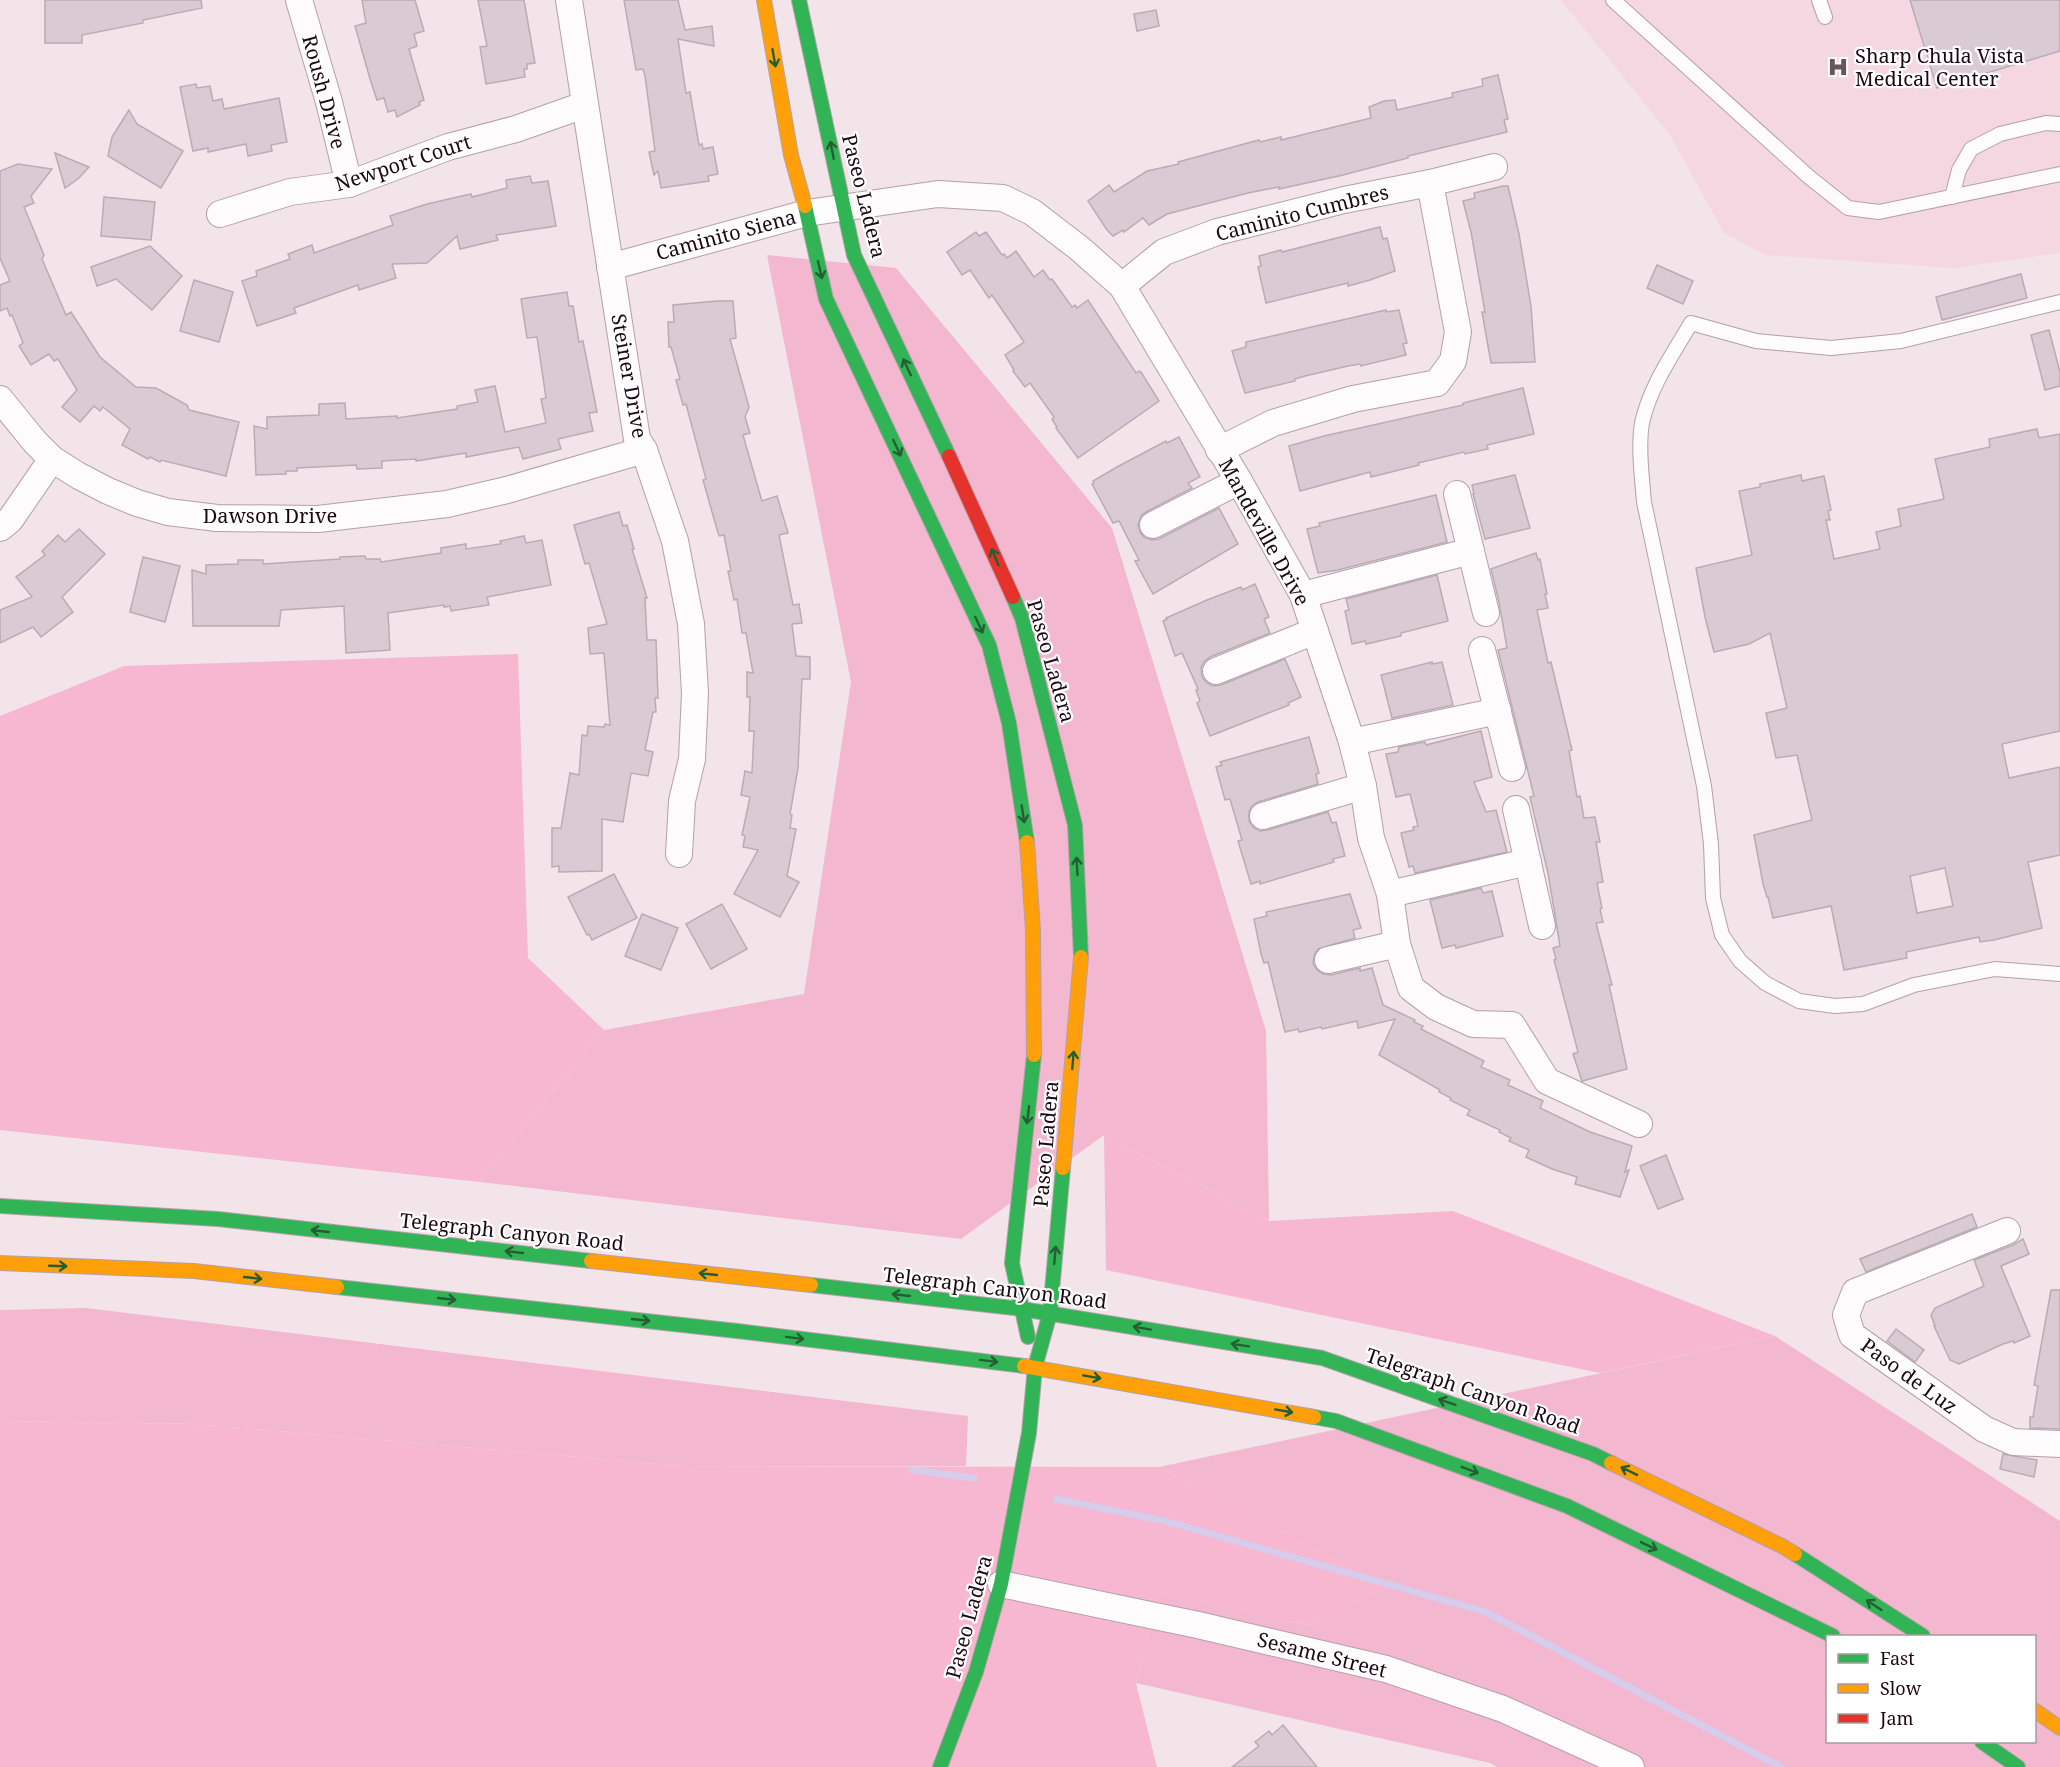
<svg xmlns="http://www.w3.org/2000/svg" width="2060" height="1767" viewBox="0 0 2060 1767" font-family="'Noto Serif',serif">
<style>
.built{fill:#f5d7e2}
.green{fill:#f7b7d1}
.forest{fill:#f4b7d0;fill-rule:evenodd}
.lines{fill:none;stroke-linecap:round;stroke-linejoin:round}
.stream{stroke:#d6ccec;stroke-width:7}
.building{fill:#d9cad4;stroke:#baabb4;stroke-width:1.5;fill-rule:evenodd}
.lane-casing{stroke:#b3a1a8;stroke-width:16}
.street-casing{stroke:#b3a1a8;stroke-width:28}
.fast-casing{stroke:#b3a1a8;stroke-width:16}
.slow-casing{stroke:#b3a1a8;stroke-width:16}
.jam-casing{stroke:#b3a1a8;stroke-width:16}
.lane{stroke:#fdfbfc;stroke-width:14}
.street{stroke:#fdfbfc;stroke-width:26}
.fast{stroke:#30b455;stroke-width:14}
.slow{stroke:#ff9f0a;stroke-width:14}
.jam{stroke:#e5322d;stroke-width:14}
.oneway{stroke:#265e34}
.labels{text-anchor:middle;stroke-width:4.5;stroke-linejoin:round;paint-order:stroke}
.poi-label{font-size:20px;fill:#1d0812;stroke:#fff;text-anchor:start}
.street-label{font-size:20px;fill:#1d0812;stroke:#fff}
</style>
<rect width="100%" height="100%" fill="#f2e4e9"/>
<path class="built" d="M1561,0H2060V253L1953,268L1766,255L1724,233L1670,135Z"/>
<g class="green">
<path d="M518,654L528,958L604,1030L480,1182L0,1130V716L124,666Z"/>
<path d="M1104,1135L1269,1221L1453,1211L1775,1336L1600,1373L1106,1270Z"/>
<path d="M0,1421L195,1424L684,1466L1159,1467L1393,1586L1311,1626L1160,1598L1136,1683L1157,1767H0Z"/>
</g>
<g class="forest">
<path d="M767,255L896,268L1112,528L1266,1031L1269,1221L1104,1135L961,1239L480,1182L604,1030L804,994L851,682Z"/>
<path d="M86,1308L968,1416L966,1466H684L195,1424L0,1421V1310Z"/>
<path d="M1775,1336L2060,1521V1767H1497L1490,1763L1136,1683L1160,1597L1311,1626L1392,1586L1159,1467ZM1828,1636H2034V1742H1828Z"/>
</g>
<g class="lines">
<g class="stream">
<path d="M912,1470L974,1478"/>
<path d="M1056,1499L1165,1521L1486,1612L1781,1767"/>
</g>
</g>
<g class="building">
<path d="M45,0H201L202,8L143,20V23L82,35V43H45Z"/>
<path d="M362,0H415L424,31L414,34L417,46L409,49L424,100L419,102L420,105L397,117L395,110L388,112L384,98L377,100L370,79L355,26L366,23Z"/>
<path d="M478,0H524L535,63L527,64V69H524L525,77L486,84L480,47L487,46Z"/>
<path d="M624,0H678L685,30L712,26L714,46L678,39L686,93L690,92L699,145L702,144L703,149L713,147L718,174L708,176L709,181L661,188L658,171L654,175L649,152L655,151L645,76L643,69L636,70Z"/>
<path d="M1910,0H2060V51L1937,88Z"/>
<path d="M1156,10L1159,26L1137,31L1134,14Z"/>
<path d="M1498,75L1508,119L1504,120L1507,132L1408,156V158L1343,175L1279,189V187L1248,193L1167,214L1149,225L1143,218L1124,232L1123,230L1113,236L1107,230L1088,201L1109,185L1114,192L1147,171L1179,164L1178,162L1259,140L1260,142L1281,137V140L1371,118L1369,107L1384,101L1395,100L1397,110L1453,97L1452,93L1483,86L1482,79Z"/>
<path d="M196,84L197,88L210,86L213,101L222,99L224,109L279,98L287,142L271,145L272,151L248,156L246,144L208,152V148L193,151L180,87Z"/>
<path d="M129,110L137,124L183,151L161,188L108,156L112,137Z"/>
<path d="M55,153L89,167L78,179L65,188Z"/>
<path d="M18,164L52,169L31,196L34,203L24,207L44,255L42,259L66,315L71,312L100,357L136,387L156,388L187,405L189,410L239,422L226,476L161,460L160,462L150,457L148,459L122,445L130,429L103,407L100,411L94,406L80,422L62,407L77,390L58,359L54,361L49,354L31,365L19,346L23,343L12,315L10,316L7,308L0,311V285L10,281L0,258V171Z"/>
<path d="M530,176L532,183L548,181L556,226L496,235L498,240L460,249L457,236L427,263L392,264L396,278L359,290L358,285L294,308L296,313L257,326L242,281L257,276L256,271L290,259L288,254L312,245L314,253L393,225L390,216L427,204L471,194L472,197L507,188L506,180Z"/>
<path d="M1503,186H1508L1519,234L1531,306L1535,362L1491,363L1482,312H1485L1471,232L1463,201L1475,198L1474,193Z"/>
<path d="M104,197L155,202L151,240L101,236Z"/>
<path d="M1380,227L1383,239L1387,238L1395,271L1370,280L1348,286V283L1266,303L1258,267L1261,266L1259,256L1281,250L1282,252Z"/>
<path d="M976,232L979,236L986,232L1002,255L1004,254L1007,258L1016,251L1034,277L1043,270L1050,280L1052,279L1072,307L1075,305L1077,308L1088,300L1136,373L1139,371L1141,372L1159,401L1078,458L1056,428L1057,427L1052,419L1054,417L1030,383L1025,387L1013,371L1014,370L1005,355L1024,342L992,295L989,298L970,270L962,275L947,252Z"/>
<path d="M150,246L182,276L152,310L116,279L97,286L91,267Z"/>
<path d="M1657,265L1693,281L1683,304L1647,288Z"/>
<path d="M2021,274L2027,298L1942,320L1936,297Z"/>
<path d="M194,280L233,292L219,342L180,331Z"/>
<path d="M567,292L569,306H573L579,342L583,341L597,412L589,413L593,431L558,439L561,449L523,459L519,447L466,457V453L416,461V459L382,461V468L357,469L356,465L297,468V471H286V474L256,475L254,426L267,429V417L319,415V404L345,403L346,419L397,416V418L457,409V406L478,402L475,390L495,386L505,432L546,423L541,399L546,398L537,337L527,338L521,299Z"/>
<path d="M717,301H733L736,338L730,339L749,407L745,417L750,433L743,435L761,498L762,501L777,496L788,533L779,535L793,605L799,604L802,623L792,624L796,656L810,657V679H802L798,768L790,814L792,815L790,828L796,829L787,876L799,882L780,917L734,894L758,850L743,847L745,836L742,835L750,797L741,795L745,771L752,773L754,731H749L750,697H747V672L753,673L746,633H742L737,599L734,600L728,571H731L724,535L719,536L712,512L703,480L706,479L686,404L683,405L676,380L680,379L671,347H669L668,322H674L673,305Z"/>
<path d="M1386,310V312L1399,310L1407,343L1403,344L1406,355L1361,366L1360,364L1348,366L1305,376L1295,379V381L1245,393L1232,351L1246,347V342Z"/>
<path d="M2049,330L2060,372V386L2045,390L2031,335Z"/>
<path d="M1523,388L1534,434L1487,445L1488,449L1465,454L1464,452L1418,463L1419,465L1371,477L1370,472L1300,491L1289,446L1324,436L1463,405V403Z"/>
<path d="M2037,429L2039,438L2060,434V731L2002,744L2009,778L2060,767V855L2028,862L2042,928L1994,940L1980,942L1979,937L1906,952L1907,958L1844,970L1831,906L1773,918L1768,897H1767L1763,884L1754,835L1812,820L1797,755L1776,758L1766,713L1787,708L1770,633L1749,644L1714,652L1705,617L1696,568L1752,555L1739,491L1760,487V484L1801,475L1802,481L1824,476L1831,510L1828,511L1830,520H1826L1834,559L1880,549L1876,532L1901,526L1898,509L1944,499L1935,459L1990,447L1989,439ZM1945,868L1953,906L1917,913L1910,876Z"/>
<path d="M1179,437L1200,477L1188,483L1192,488L1146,512L1141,516L1138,525L1140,532L1144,537L1152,540L1159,539L1219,508L1238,544L1153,594L1135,561L1139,560L1119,521L1113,523L1092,484L1094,483L1093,481L1117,467L1166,441L1167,443Z"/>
<path d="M1515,475L1530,528L1485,539L1473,494H1474L1472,485Z"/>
<path d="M1436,495L1447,542L1338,570L1318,573L1307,529L1320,526L1319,523Z"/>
<path d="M619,512L623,526L627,525L634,549H632L647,598H645L647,640H656L658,698H655L656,712H653L645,750L653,752L648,776L631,773L623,822L602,819V871L559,872V866L552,867V828H561L570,773L579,775L582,735L587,736L588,726L604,727L605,724L610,725L604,653L590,654L588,628L607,624L589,563L585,564L574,525Z"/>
<path d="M79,529L105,554L62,597L73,612L41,637L33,627L0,643V610L32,597L16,577L45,555L42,551L58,535L65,542Z"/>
<path d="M524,536L526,543L542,540L551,585L487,597L489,605L451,611L450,606L444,607V605L388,613L390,650L346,653L344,606L281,610L279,626H193L192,570L206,574V565L238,564V560H263V564L340,559V557L365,556L366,559H380L381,562L441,553V548L466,544V549L501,544L500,541Z"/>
<path d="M1536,553L1538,560L1540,559L1547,594H1545L1548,608L1537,610L1548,663L1551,662L1572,750L1569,751L1577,797L1580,796L1584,818L1595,817L1600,842H1596L1603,882L1597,883L1602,908L1600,909L1603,922L1596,923L1612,985H1609L1612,998L1627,1069L1582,1081L1573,1054L1578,1052L1554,960L1556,959L1553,948L1560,946L1548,873L1530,797L1534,796L1498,650L1507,648L1499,602L1491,569Z"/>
<path d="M143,557L180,566L165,622L130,612Z"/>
<path d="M1437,575L1448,621L1401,633V636L1366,644L1365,641L1352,644L1345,611L1349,610L1346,599Z"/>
<path d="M1255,584L1269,617L1264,619L1270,633L1210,657L1204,662L1201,668L1202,677L1207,683L1213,686L1221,685L1285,659L1301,697L1288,703L1289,705L1210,736L1197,703L1200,701L1196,690L1198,689L1182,653L1175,656L1163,621L1167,619L1166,618L1207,600L1241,587L1242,590Z"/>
<path d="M1432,662V664L1442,662L1453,705L1392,718L1381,675Z"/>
<path d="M1481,731L1492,777L1474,782L1486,812L1496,810L1507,852L1415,873L1413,866L1409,867L1401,833L1414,830L1413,827L1418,826L1410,794L1396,797L1386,754L1398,752L1399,747L1425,742L1426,745Z"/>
<path d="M1309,737L1319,773L1316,774L1318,784L1258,802L1252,806L1249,812V821L1253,827L1260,831L1267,830L1328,812L1332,823L1336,822L1345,856L1333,859L1334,862L1260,884V881L1251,884L1238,841L1242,840L1230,799L1225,800L1216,767L1222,765L1220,762Z"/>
<path d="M614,874L637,918L592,940L589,934L587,935L568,897Z"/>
<path d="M1481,888L1483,893L1492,891L1503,936L1456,948L1455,945L1442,948L1430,900Z"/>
<path d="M1350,894L1361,928L1353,930L1355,938L1318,949L1314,956L1313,963L1317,970L1323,974L1331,975L1360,968V971L1372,968L1383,1005L1415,1020L1414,1022L1423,1026L1421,1029L1484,1061L1481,1067L1510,1080L1508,1085L1543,1101L1540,1108L1590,1132L1632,1146L1625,1172L1629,1170L1620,1197L1575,1184L1577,1177L1552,1169L1526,1157L1529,1150L1509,1141L1511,1138L1499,1132L1500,1130L1467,1115L1470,1110L1450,1100L1451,1098L1439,1092L1440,1090L1379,1055L1395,1019L1358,1028L1357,1021L1322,1029L1321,1027L1299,1032L1298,1029L1285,1032L1268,962L1264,963L1261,954L1254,919L1267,916L1266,912Z"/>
<path d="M722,904L747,949L711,969L686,924Z"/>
<path d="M642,914L678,928L661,970L625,956Z"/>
<path d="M1666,1155L1683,1199L1658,1209L1640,1166Z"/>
<path d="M1972,1214L1977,1227L1866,1272L1860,1259Z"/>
<path d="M2023,1239L2029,1254L2001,1266L2030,1336L2014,1343L2013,1341L2003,1344L1959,1364L1950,1360L1934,1326H1935L1931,1315L1935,1308L1984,1286L1974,1260L2013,1245Z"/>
<path d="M2051,1290H2060V1429L2030,1428V1417H2033L2038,1386L2034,1385Z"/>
<path d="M1896,1329L1924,1350L1915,1362L1887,1341Z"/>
<path d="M2003,1454L2037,1460L2034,1477L2000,1469Z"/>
<path d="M1283,1725L1317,1767H1232L1259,1746L1255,1742L1269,1731L1272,1735Z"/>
</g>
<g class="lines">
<g class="lane-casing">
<g id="lane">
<path d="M1613,0L1809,177L1848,208L1879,212L2060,174"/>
<path d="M1819,0L1825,17"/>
<path d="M1952,197L1959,170L1971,149L2000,134L2046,123L2060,124"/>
<path d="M2060,302L1901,341L1831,348L1756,341L1691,323C1673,354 1650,386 1642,423C1638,446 1642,478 1644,502L1704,786L1711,844L1713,898L1722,935L1740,961L1765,983L1799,1001L1835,1006L1863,1004L1914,985L1995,969L2060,974"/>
</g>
</g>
<g class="street-casing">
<g id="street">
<path d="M299,0L329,102L349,184"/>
<path d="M569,0L637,439L644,450L675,541L691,624L695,693L692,759L682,801L679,854"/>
<path d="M220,214L290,192L349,184L448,147L516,129L584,105"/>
<path d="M610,267L807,213L938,194L1003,198L1032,212L1079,248L1122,286L1239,481L1303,595L1352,742L1363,786L1371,838L1390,894L1397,944L1411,988L1436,1007L1473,1024L1512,1025L1547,1081L1639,1124"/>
<path d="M1122,286L1164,252L1217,232L1344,200L1430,183L1494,167"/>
<path d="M0,399L35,442L52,459L79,476L108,491L137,503L168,512L217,518L318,519L447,504L507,490L644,450"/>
<path d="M1219,450L1273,423L1353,399L1437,383L1453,361L1458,332L1430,183"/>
<path d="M1457,494L1486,613"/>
<path d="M1153,525L1239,481"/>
<path d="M0,528L10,520L52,459"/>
<path d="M1303,595L1471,551"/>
<path d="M1482,650L1512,768"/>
<path d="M1216,671L1315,631"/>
<path d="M1352,742L1498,711"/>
<path d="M1516,809L1542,926"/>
<path d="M1263,816L1363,786"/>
<path d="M1390,894L1528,862"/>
<path d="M1328,960L1397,944"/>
<path d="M2007,1231L1855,1292L1846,1315L1852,1335L1984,1429L2013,1442L2060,1444"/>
<path d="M1001,1584L1198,1625L1386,1669L1503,1709L1631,1767"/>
</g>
</g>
<g class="fast-casing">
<g id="fast">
<path d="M799,0L854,255L949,456"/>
<path d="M805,206L826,299L989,645L1009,723L1027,842"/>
<path d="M1013,597L1022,618L1075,825L1081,957"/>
<path d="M0,1206L218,1219L591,1261"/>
<path d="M811,1285L1022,1309L1322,1358L1593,1454L1611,1463"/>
<path d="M337,1287L737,1331L1024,1366"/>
<path d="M1028,1337L1012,1263L1034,1055"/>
<path d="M1314,1417L1336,1421L1567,1506L1833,1636"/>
<path d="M1795,1554L1923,1636"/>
<path d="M1982,1742L2018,1767"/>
<path d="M940,1767L976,1672L1001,1584L1029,1433L1035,1367L1050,1313L1063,1168"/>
</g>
</g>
<g class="slow-casing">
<g id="slow">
<path d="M764,0L791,155L805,206"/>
<path d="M1027,842L1033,930L1034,1055"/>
<path d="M1063,1168L1081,957"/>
<path d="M591,1261L811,1285"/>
<path d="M0,1263L194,1271L337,1287"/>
<path d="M1024,1366L1314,1417"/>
<path d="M1611,1463L1782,1546L1795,1554"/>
<path d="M2034,1710L2060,1728"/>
</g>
</g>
<g class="jam-casing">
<path id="jam" d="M949,456L1013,597"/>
</g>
<use href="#lane" class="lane"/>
<use href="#street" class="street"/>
<use href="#fast" class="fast"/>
<use href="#slow" class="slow"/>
<use href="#jam" class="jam"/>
</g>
<defs><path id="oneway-shaft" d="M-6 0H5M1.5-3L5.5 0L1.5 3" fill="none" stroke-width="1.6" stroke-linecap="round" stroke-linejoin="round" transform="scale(1.5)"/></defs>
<g class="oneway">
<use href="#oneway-shaft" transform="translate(774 58) rotate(80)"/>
<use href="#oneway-shaft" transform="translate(832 150) rotate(-101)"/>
<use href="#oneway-shaft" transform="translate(820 270) rotate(77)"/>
<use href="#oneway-shaft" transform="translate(907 367) rotate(-115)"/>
<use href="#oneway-shaft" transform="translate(897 448) rotate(65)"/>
<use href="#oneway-shaft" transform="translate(995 557) rotate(-113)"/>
<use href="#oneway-shaft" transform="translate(979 625) rotate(65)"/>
<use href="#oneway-shaft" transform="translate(1023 814) rotate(81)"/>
<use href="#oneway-shaft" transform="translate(1077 866) rotate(-93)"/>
<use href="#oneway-shaft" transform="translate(1073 1060) rotate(-85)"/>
<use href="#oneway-shaft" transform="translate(1028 1115) rotate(97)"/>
<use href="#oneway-shaft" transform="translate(320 1231) rotate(-174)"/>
<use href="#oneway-shaft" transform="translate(514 1252) rotate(-174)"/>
<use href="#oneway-shaft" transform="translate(1055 1255) rotate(-85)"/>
<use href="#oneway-shaft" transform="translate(58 1266) rotate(2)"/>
<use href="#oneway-shaft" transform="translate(708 1274) rotate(-174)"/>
<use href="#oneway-shaft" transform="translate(253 1278) rotate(6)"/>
<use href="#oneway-shaft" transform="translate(901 1295) rotate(-174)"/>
<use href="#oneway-shaft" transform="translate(447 1299) rotate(6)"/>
<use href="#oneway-shaft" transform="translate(641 1320) rotate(6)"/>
<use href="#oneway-shaft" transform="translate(1142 1328) rotate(-170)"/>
<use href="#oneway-shaft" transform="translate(795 1338) rotate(7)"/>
<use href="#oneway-shaft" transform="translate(1240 1345) rotate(-171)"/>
<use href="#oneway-shaft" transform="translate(989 1361) rotate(7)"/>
<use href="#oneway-shaft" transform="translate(1092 1377) rotate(10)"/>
<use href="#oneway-shaft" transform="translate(1447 1402) rotate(-161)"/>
<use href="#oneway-shaft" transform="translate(1284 1411) rotate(10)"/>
<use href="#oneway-shaft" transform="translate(1470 1470) rotate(20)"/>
<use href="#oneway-shaft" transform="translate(1629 1471) rotate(-154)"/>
<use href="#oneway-shaft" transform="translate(1649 1546) rotate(26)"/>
<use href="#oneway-shaft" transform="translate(1874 1605) rotate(-147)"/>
</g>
<defs>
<g id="hospital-bare" transform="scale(1.62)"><path d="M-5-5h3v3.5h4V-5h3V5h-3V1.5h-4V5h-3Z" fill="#68555d" stroke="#fff" stroke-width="2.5" paint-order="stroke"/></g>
</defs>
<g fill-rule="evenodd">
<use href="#hospital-bare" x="1838" y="67"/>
</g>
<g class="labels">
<g class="poi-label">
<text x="1855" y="63">Sharp Chula Vista<tspan x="1855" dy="23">Medical Center</tspan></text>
</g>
<g class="street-label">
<text transform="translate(324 92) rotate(75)" y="7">Roush Drive</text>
<text transform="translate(403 163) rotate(-18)" y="7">Newport Court</text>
<text transform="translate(864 196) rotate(76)" y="7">Paseo Ladera</text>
<text transform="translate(1302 213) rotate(-14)" y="7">Caminito Cumbres</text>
<text transform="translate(726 235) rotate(-15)" y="7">Caminito Siena</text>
<text transform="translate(629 376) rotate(80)" y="7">Steiner Drive</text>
<text x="270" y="523">Dawson Drive</text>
<text transform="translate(1264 532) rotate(61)" y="7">Mandeville Drive</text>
<text transform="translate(1051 661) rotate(74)" y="7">Paseo Ladera</text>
<text transform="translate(1046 1144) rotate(-85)" y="7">Paseo Ladera</text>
<text transform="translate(512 1232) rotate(6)" y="7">Telegraph Canyon Road</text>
<text transform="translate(995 1288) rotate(7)" y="7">Telegraph Canyon Road</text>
<text transform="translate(1909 1376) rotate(36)" y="7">Paso de Luz</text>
<text transform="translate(1473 1391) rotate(19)" y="7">Telegraph Canyon Road</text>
<text transform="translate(969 1617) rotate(-75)" y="7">Paseo Ladera</text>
<text transform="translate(1322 1655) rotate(14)" y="7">Sesame Street</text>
</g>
</g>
<rect x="1826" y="1635" width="210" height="108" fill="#ffffff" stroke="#a59ca0" stroke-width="1.5"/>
<rect x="1838" y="1654" width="30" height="9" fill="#30b455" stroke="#a59ca0" stroke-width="1.5"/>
<text x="1880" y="1665" font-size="18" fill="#1d0812">Fast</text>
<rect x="1838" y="1684" width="30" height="9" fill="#ff9f0a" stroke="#a59ca0" stroke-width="1.5"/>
<text x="1880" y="1695" font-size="18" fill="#1d0812">Slow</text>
<rect x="1838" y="1714" width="30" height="9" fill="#e5322d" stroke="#a59ca0" stroke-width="1.5"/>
<text x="1880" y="1725" font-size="18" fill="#1d0812">Jam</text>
</svg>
